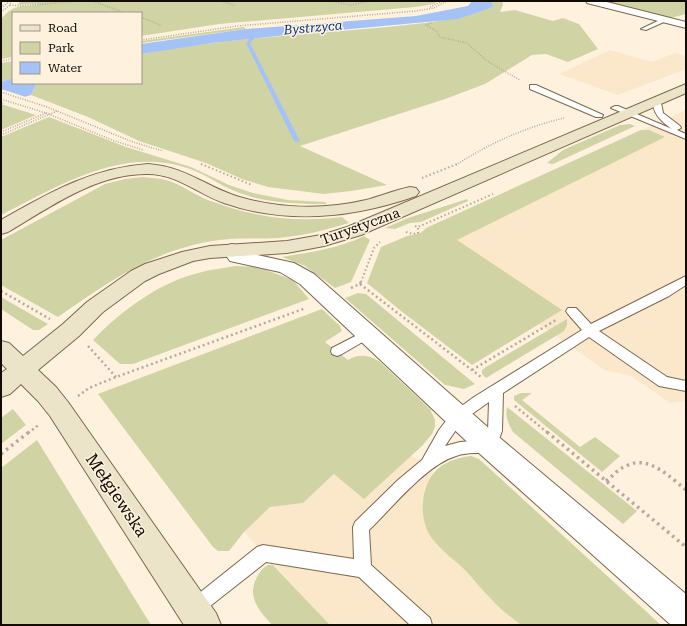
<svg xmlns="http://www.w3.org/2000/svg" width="687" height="626" viewBox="0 0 687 626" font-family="'Roboto Serif',serif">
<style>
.built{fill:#fbe7c9}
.green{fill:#d0d4a4}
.water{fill:#a4c2f6}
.pier{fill:#fef2df}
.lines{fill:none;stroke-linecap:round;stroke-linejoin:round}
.stream{fill:#a4c2f6;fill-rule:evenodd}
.lane-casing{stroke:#7b684d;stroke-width:2}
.street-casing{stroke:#7b684d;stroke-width:2}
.secondary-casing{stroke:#7b684d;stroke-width:2}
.path-far3{stroke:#b5aa9b;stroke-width:1.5;stroke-dasharray:1 1.5;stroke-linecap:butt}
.path-far2{stroke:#b5aa9b;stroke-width:2;stroke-dasharray:1.5 2.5;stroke-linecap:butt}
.path-far1{stroke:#b5aa9b;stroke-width:2.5;stroke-dasharray:2 3;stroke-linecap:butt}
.path{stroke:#b5aa9b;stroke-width:3.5;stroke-dasharray:2.5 4;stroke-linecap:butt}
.lane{fill:#fff;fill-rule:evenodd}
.street{fill:#fff;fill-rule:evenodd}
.secondary{fill:#ece4c8;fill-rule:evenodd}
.labels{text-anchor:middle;stroke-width:3;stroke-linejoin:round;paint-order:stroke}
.far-water-label{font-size:13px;font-style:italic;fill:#083179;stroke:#fef2df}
.street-label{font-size:14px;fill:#110b02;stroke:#fef2df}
.near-street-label{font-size:17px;fill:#110b02;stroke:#fef2df}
</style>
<rect width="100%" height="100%" fill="#fef2df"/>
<g class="built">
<path d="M610,50L652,62L675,53L686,56V69L618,95L559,74Z"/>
<path d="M686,110V401L670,403L631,376L604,370L414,235Z"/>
<path d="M411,456L428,464L432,473L424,491L466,571L494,602L521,625H330L244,532L270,507L303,503L335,474L365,498Z"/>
</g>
<g class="green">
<path d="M20,1H438L434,4L415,7L219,24L141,36V13H13V57L1,59V19C14,4 19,7 37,5L38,4L18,5Z"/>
<path d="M492,1H502L503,5L500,12L515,10L553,21L563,18L579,24L598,49L568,62L546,54L532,55L485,84L445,99L300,146L387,185L351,191L324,194L268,187L242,179L206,163L139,141L88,117L31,95L36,84L40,83H141V54C235,36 330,34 425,23C448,20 471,12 493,7Z"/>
<path d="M599,1H686V14L670,18Z"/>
<path d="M244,27L246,29L141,43V41Z"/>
<path d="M13,61V78L1,82V63Z"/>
<path d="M1,104L36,115L1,130Z"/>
<path d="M49,117L126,147L191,167L229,185L253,193L288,200L325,202L327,204C298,204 265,203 237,192C221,186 207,175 190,169C123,145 59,186 1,215V137Z"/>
<path d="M630,124L635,126L553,164L547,163L563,150L620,125Z"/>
<path d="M641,130H649L665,137L457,240L562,310L472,365L401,311L367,283L381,247L407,236L421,233L426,228Z"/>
<path d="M142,177C152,178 163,178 172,182C185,187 195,195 208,200C253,217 294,223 342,217L349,223C326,230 302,236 278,238C262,239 245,238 229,239C161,245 112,279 58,317L1,285V240L105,184L125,179Z"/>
<path d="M467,199L468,201L421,222L410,223L395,229L385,228L408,218Z"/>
<path d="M364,236L370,240L351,282L335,288L305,266L282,257C310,252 338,249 364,236Z"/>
<path d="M236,266L258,267L293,280L309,299L133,364H120L93,340C122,310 161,281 202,272C213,269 225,268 236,266Z"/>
<path d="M358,293L366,294L475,384L464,389L445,385L345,298Z"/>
<path d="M1,297L48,324L39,330H33L1,309Z"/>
<path d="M322,309L340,326L342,331L325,342L348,360C358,353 371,355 380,362L430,409L435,420V427L432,434L422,446L364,499L334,474L303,503L270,507L244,532L229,551H218L213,547L98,394Z"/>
<path d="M567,319V325L564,331L486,378L482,374V370L486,367Z"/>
<path d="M521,393H532L522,400L580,447L595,437L620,456L602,472L514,400V396Z"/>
<path d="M507,407L637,511L623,524L513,432C508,423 505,417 507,407Z"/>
<path d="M13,409L26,425L1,444V418Z"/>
<path d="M37,440L151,625H1V468Z"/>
<path d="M471,456L479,459L661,625H521C511,617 501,610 493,601C483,591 475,581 466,571C456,561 444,553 435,542C420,526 420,500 428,482C436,465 453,458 471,456Z"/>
<path d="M268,565H273L330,625H272C260,611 247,598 256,579C259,573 262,568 268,565Z"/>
</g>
<g class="water">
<path d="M472,1H492L493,7L458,19L287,35L212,43L141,54V44L246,29L416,16L468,6Z"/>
<path d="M13,78V83H40L36,84L31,95L1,104V82Z"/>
</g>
<path class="pier" d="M1,89L29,98L7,104L1,102Z"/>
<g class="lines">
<path class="stream" d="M257,31L260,32L250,43L300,141L299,142L294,141L246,43Z"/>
<g class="lane-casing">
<g id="lane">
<path d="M664,18L667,20L666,21L646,30L641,29Z"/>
<path d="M530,85H536L603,115L602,117H596L530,89Z"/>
<path d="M654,98H660L663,113L680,126L681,128L677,130L686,134V139L611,108L615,106H618L672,129C662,122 650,112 654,98Z"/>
<path d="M686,276V285L669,296L599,331L667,377L686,381V391L659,386L589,337L503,393L502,431L495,450C483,455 468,451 456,456C426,465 392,508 369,530L371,565L430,618L432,625H410L359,577L266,562L200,614L194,617L188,614L185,608L188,602L257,547L263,545L354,559L353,527L355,522L398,480L422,460L439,430L452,413L474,397L582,330L568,314L566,311L568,308H576L591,324ZM489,402L488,431L485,440L460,442L445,446L462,421Z"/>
<path d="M367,330L371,331L373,334L371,337L342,354L337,356L332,354L331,351L332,348Z"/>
</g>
</g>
<g class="street-casing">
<g id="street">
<path d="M586,1H603L686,22V28L587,3Z"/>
<path d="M232,244L239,246L244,252L294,263L314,274L500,438L686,594V625H671L480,454L300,284L280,272L230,261L222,250L225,246Z"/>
</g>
</g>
<g class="secondary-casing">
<g id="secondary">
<path d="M686,84V93L361,235L324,246L287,253L210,258L193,261L159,274L145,281L103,312L79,336L38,370L56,387L68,402L216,613L221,625H184L50,416L38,401L21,384L10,394L1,397V373L7,369L1,363V341L9,343L23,356L63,324L87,302L131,271L145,264L182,252L210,246L287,241L321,235L347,227Z"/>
<path d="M148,164C186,167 203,185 236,196C278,209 324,210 366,200C381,196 395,190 410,187L416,188L419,192L416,196C353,218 288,225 224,203C198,194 177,174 148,174C97,173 50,207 8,232L1,234V220C49,193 91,168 148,164Z"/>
</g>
</g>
<g class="path-far3">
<path d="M93,1L125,13"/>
<path d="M221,1L234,5"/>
<path d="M331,1L351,5L370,1"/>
<path d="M10,5L20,6L79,1"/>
<path d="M430,7L443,1"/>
<path d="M1,8L10,1"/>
<path d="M1,12L10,5L11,1"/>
<path d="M141,17L162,26"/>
<path d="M431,23L426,25L436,31L440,37L467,43L487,61L520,80"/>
<path d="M141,40L237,26L416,11L434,8L447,1"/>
<path d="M1,61L13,59"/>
<path d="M1,92L47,107L133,142L163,151"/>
<path d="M1,99L46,113L1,132"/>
<path d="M46,113L112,140L143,150"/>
<path d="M1,135L57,111"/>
<path d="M456,165C488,144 526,127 564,118"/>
</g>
<g class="path-far2">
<path d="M201,164L252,185"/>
<path d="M422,178L457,164"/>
<path d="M415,226L418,227L493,194"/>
<path d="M406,232L413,234L418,233V227"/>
<path d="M361,282L374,248L380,242"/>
</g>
<g class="path-far1">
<path d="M360,284L481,377"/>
<path d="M351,288L360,284L361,281"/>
<path d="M1,291L50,319"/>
<path d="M88,346L116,377"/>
<path d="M472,370L556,320"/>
<path d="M78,396L89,388L116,377L306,308"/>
<path d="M515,406L548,433"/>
<path d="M28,433L40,424"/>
</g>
<g class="path">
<path d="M547,432L686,547"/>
<path d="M1,454L29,432"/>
<path d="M606,481C613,476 618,469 626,466C648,454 670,477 686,490"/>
</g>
<use href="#lane" class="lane"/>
<use href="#street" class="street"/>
<use href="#secondary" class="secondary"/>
</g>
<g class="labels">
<g class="far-water-label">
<text transform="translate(313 27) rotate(-5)" y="5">Bystrzyca</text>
</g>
<g class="street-label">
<text transform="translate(360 226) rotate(-20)" y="5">Turystyczna</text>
</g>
<g class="near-street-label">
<text transform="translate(117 495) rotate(56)" y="6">Mełgiewska</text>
</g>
</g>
<rect width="687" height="626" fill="none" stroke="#110b02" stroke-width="4"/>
<rect x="12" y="12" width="130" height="72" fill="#fef2df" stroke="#9f9687"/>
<rect x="20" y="25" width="20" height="6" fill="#ece4c8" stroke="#9f9687"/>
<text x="48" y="32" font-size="12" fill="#110b02">Road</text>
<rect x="20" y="42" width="20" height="12" fill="#d0d4a4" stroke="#9f9687"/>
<text x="48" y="52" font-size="12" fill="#110b02">Park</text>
<rect x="20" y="62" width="20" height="12" fill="#a4c2f6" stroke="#9f9687"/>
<text x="48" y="72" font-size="12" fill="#110b02">Water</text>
</svg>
